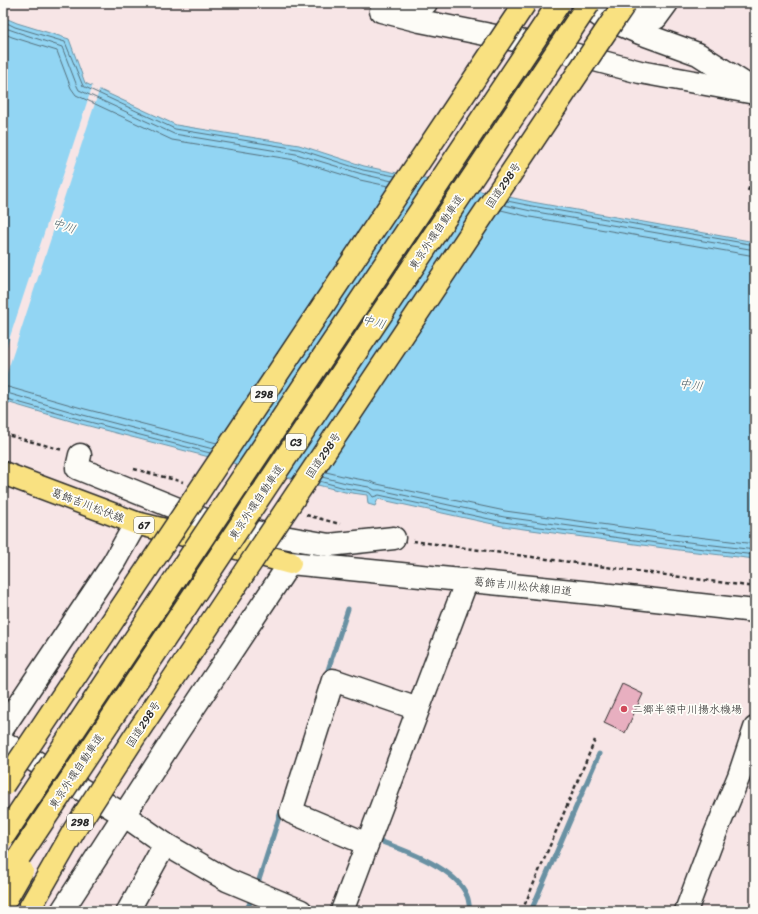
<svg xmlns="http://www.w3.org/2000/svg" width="758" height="914" viewBox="0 0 758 914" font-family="Sriracha,'Klee One',sans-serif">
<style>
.water{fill:#92d5f3;stroke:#6991a3}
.pier{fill:#f7e5e6}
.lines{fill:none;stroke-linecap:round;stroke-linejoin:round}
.shore{stroke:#546f7b;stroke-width:1}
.stream{stroke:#6991a3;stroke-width:5}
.building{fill:#e8afc0;stroke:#2b2b2b}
.minor-casing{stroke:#2b2b2b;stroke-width:25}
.major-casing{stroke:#2b2b2b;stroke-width:25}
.path{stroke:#2b2b2b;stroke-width:2.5;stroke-dasharray:4 3;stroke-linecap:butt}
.minor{stroke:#fdfcf7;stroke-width:22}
.major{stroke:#f9e181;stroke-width:22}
.highway-bridge-casing{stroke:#2b2b2b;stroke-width:25;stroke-linecap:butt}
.highway-bridge{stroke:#f9e181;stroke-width:22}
.poi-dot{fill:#d1495b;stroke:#fdfcf7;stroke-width:1.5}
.labels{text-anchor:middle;stroke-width:3.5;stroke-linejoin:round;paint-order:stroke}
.shield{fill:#fdfcf7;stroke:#6a6a68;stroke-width:1}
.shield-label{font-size:10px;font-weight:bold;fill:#2b2b2b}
.street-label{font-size:11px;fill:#2b2b2b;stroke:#fdfcf7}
.poi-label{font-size:11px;fill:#2b2b2b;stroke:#fdfcf7;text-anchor:start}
.water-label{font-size:12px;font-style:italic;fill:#4a5e67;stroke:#fdfcf7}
</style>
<rect width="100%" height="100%" fill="#f7e5e6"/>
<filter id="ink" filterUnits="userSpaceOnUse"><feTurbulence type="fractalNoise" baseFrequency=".025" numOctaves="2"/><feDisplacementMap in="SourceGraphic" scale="8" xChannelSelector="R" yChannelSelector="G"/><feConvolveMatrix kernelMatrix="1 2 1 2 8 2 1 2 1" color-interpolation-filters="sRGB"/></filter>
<g filter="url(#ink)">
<path class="water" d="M3,17L17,23L69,39L85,83L176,125L299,145L364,166L532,202L755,242V559L679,550L502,526L378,499L375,506L368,504L367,495L345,492L81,424L3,401Z"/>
<path class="pier" d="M93,84L100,88L3,385V358Z"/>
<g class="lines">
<g class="shore">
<path d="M3,21L15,27L65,42L83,86L175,129L298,149L363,170L395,176"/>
<path d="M3,27L14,31L62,47L77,86L79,90L174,134L296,154L362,174L392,181"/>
<path d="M3,33L12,37L57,51L71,88L76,95L172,140L295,160L360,180L388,186"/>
<path d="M507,201L532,206L755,245"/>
<path d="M504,205L531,211L755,250"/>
<path d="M501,210L530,217L755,256"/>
<path d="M3,387H8L85,409L217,443"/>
<path d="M3,393H7L83,415L213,449"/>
<path d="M3,398L82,420L210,453"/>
<path d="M326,472L347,477L369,481L377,484L505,511L681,535L755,544"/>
<path d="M322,477L346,483L369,487L375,490H380L504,517L680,541L755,550"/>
<path d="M319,481L345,488L368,492L370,493L373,497L379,495L503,522L679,546L755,555"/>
</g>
<g class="stream">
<path d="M326,676L348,609"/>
<path d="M374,839C401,849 456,867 467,896C469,900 469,906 470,911"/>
<path d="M257,886L282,808"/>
<path d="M246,911L253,896"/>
<path d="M531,911L599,754"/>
</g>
</g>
<path class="building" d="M622,684L643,694L625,733L604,723Z"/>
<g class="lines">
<g class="minor-casing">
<g id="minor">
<path d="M582,3L600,16L640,33L698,54L753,89"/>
<path d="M389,10L426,3"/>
<path d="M381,11L420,21L535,44L640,72L755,93"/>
<path d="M619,12L650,20L656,18L667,3"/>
<path d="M80,455L77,468L220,526L216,535"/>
<path d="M221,526L329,545L394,538"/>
<path d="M3,728L114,562L136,523"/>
<path d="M3,742L124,815L165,844L227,880L301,911"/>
<path d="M367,844L291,812L333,680L418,709"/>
<path d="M62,911L177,733L290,563L592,593L755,611"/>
<path d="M128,911L165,844"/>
<path d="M342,911L467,580"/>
<path d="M686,911L711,844L739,776L755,728"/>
</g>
</g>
<g class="major-casing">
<path id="major" d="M3,473L136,523L226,545L290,563"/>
</g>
<g class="path">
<path d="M348,3L363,7"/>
<path d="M748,191L755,171"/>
<path d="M3,434L63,450"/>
<path d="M134,469L183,482"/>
<path d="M306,515L340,524"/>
<path d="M413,541L755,587"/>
<path d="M522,911L595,740"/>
</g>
<use href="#minor" class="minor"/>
<use href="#major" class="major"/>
<g class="highway-bridge-casing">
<g id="highway-bridge">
<path d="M3,785L525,3"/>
<path d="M3,837L559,3"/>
<path d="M3,881L589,3"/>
<path d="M3,904L22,871"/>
<path d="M28,911L75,829L135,736L604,34L625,3"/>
</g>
</g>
<use href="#highway-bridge" class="highway-bridge"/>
</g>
</g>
<circle class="poi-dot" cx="624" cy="709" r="4"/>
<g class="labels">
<g class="shield">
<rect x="251" y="386" width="26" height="16" rx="3"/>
<rect x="286" y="434" width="20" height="16" rx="3"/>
<rect x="134" y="517" width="20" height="16" rx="3"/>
<rect x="67" y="814" width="26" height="16" rx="3"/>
</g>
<g class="shield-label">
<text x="264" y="398">298</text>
<text x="296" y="446">C3</text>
<text x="144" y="529">67</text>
<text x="80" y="826">298</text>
</g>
<g class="street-label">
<text transform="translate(503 185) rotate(-56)" y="4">国道298号</text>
<text transform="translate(436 232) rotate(-56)" y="4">東京外環自動車道</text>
<text transform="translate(323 455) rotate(-56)" y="4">国道298号</text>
<text transform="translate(256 502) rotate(-56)" y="4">東京外環自動車道</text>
<text transform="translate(88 505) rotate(21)" y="4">葛飾吉川松伏線</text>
<text transform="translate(523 586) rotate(6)" y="4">葛飾吉川松伏線旧道</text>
<text transform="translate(143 724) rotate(-57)" y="4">国道298号</text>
<text transform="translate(76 771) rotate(-56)" y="4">東京外環自動車道</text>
</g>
<g class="poi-label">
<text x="632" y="713">二郷半領中川揚水機場</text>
</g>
<g class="water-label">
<text transform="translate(64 226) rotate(18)" y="4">中川</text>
<text transform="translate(374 322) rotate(15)" y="4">中川</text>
<text transform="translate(691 385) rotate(8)" y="4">中川</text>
</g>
</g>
<rect width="758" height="914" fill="none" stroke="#fdfcf7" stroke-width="16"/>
<rect x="8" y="8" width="742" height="898" fill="none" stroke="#2b2b2b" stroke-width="1.5" filter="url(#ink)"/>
</svg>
